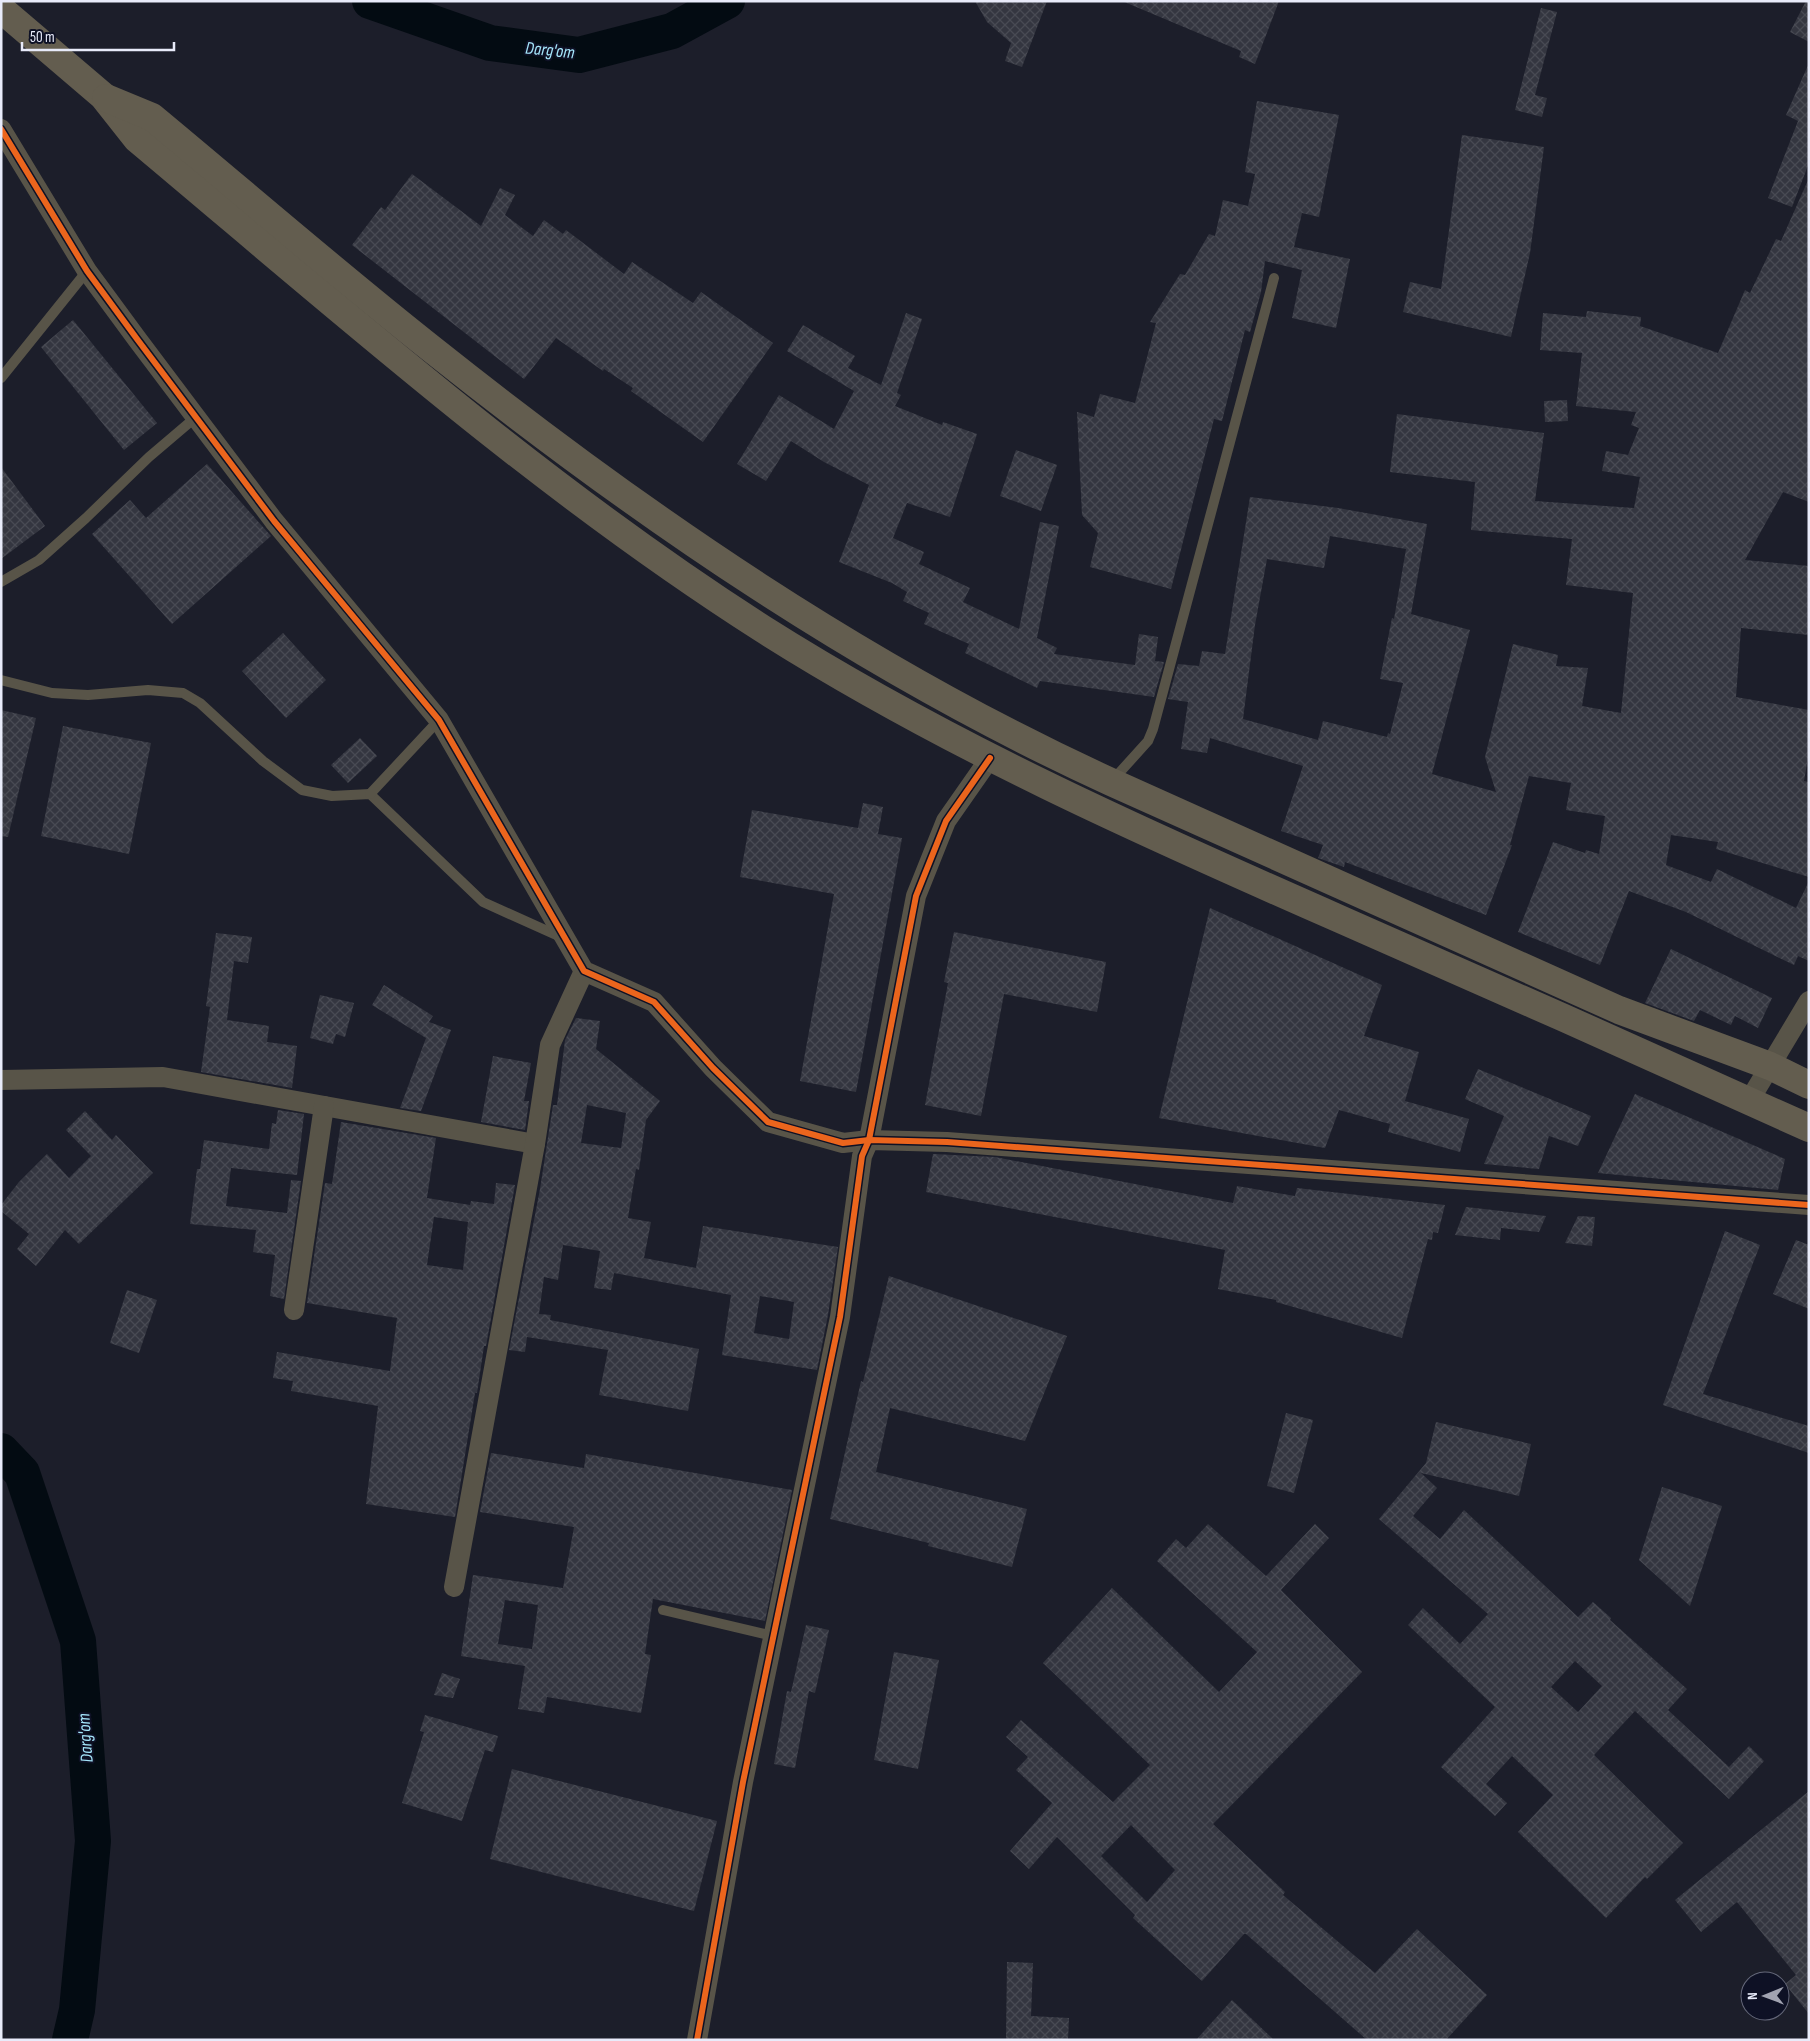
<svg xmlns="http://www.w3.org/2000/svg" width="1810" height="2041" viewBox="0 0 1810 2041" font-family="'Sofia Sans Condensed',sans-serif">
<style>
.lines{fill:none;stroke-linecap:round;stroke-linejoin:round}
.river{stroke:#030b12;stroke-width:36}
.building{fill:url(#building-cross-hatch);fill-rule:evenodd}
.service{stroke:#585448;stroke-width:10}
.minor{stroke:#585448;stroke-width:20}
.primary{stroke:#635d4f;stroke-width:28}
.cycleway-casing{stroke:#0e1125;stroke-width:9}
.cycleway{stroke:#eb651d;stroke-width:6}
.labels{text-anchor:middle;stroke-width:4;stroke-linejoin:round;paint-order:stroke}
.water-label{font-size:18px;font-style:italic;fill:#a5e6fb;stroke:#0e1125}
</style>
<defs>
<pattern id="building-cross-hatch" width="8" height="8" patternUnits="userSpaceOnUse" patternTransform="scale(1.25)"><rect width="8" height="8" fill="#343640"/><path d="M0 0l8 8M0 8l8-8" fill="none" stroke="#484a53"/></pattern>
</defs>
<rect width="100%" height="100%" fill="#1c1e2a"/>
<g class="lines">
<g class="river">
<path d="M370,1L490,43L579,55L672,31L727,1"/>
<path d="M1,1451L22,1473L78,1641L93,1841L77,2010L70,2040"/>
</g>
</g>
<g class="building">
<path d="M975,1H1047L1022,67L1005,61L1011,43L987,22Z"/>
<path d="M1122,1H1279L1255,64L1239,57L1241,51Z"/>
<path d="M1806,1H1809V42L1790,32Z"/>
<path d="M1541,8L1557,12L1535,95L1547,98L1542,117L1515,110Z"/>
<path d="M1809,63V163L1792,207L1768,198L1798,121L1786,115Z"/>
<path d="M1257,101L1339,115L1319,217L1302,213L1294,247L1350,259L1336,328L1292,318L1302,270L1265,261L1261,292L1250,332L1245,330L1222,421L1214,419L1171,589L1090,567L1098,533L1082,515L1077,412L1094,417L1100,394L1135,403L1156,323L1150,322L1180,274L1185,275L1209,234L1215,236L1223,200L1248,206L1255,174L1245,172Z"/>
<path d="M1462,135L1544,147L1530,253L1511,337L1403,312L1410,282L1441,289Z"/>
<path d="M412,174L481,226L500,188L515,195L505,215L533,236L544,220L563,234L566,230L624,274L632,262L693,303L701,292L773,343L703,442L631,391L633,388L604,369L603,371L556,338L524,379L352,245L381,207L385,210Z"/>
<path d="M1809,178V502L1783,492L1745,560L1809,566V635L1741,628L1736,697L1809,710V752L1804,781L1809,782V877L1716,849L1718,842L1671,835L1666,865L1711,882L1717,869L1796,908L1809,881V961L1798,956L1794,965L1686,912L1629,891L1600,965L1518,932L1553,842L1585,853L1586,850L1599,854L1605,816L1566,810L1571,783L1529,776L1510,845H1512L1486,915L1345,862L1344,867L1318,858L1323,845L1281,831L1303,766L1210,738L1207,753L1181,749L1188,702L1168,699L1178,664L1199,666L1202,651L1225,654L1250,497L1338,508L1427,524L1411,614L1470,630L1432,774L1496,792L1485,757L1513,644L1558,655L1556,666L1588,668L1582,706L1621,713L1633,593L1566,585L1572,539L1471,530L1475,482L1390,472L1397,414L1544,433L1535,501L1634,508L1640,477L1602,471L1606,451L1628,455L1639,428L1631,425L1636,412L1576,406L1582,353L1540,350L1543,313L1586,317L1587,311L1641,317L1640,326L1718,353L1745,290L1750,293L1776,239L1781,241ZM1330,536L1406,549L1394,619L1392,618L1380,679L1403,683L1390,734L1388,733L1387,737L1323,721L1318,740L1243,719L1255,625L1267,559L1324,568Z"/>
<path d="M906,313L922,319L897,393L901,395L895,406L942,425L943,422L977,434L950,517L907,503L893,538L924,552L919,564L970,588L963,602L1019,629L1040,522L1059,526L1037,638L1057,648L1054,654L1135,665L1139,634L1158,637L1155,661L1164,662L1154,697L1040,681L1037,688L965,653L969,644L924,624L929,613L903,601L907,592L892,583L839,562L869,485L824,462L791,441L766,481L737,464L779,395L834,429L854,391L787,351L803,325L855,356L848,368L881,385Z"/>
<path d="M73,320L157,423L124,450L41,347Z"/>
<path d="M1567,400L1568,421L1545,422L1544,401Z"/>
<path d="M1016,450L1057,465L1041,511L1000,496Z"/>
<path d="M207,464L271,536L172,624L92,534L130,500L146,518Z"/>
<path d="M1,467L45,526L1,559Z"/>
<path d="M283,633L326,680L286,718L242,671Z"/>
<path d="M1,710L36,718L8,837L1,836Z"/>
<path d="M63,726L151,743L129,854L41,836Z"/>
<path d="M360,738L377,756L348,783L331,765Z"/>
<path d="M863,803L883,807L878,834L902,838L856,1092L800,1081L834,894L740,877L752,810L858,828Z"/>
<path d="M1210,908L1382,985L1364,1036L1419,1052L1405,1101L1469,1119L1460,1152L1388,1132L1390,1124L1339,1110L1325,1148L1159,1118Z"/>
<path d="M954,932L1106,962L1097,1012L1004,994L981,1116L925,1105L948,983L944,982Z"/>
<path d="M216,933L252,937L248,963L234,961L227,1020L269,1026L267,1042L297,1046L292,1088L201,1072L210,1007L206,1006Z"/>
<path d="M1671,949L1772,998L1758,1028L1735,1016L1731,1025L1700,1010L1694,1021L1645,1003Z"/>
<path d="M384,985L433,1016L429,1022L451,1030L421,1111L400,1108L426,1038L372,1005Z"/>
<path d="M320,995L354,1003L345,1037L336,1034L333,1044L310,1038Z"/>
<path d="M576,1018L600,1021L596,1049L660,1101L646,1120L639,1170L636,1169L628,1218L651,1222L644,1258L696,1268L703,1226L838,1247L828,1315L817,1370L722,1355L731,1295L614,1273L611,1290L594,1288L600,1251L563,1245L558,1280L544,1277L539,1314L551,1315L550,1320L699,1349L688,1411L599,1395L608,1350L527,1337L525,1352L509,1350L540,1189L553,1105H557L565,1040ZM587,1105L626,1113L621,1148L581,1143ZM760,1296L794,1302L789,1339L754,1333Z"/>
<path d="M493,1056L531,1063L524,1101H529L525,1130L481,1122Z"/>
<path d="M1478,1069L1591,1116L1578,1146L1549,1136L1539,1169L1484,1164L1504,1116L1465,1099Z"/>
<path d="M1635,1094L1785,1159L1778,1190L1598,1173Z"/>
<path d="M278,1110L304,1114L297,1175L231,1168L226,1206L287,1213L291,1180L301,1181L284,1299L270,1296L275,1255L253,1252L256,1230L190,1224L197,1169H200L204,1140L269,1149L272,1123L276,1124Z"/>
<path d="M85,1111L112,1140L116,1135L153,1173L79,1244L65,1230L36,1266L17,1249L29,1234L1,1211V1205L19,1182L47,1154L69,1178L91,1156L66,1130Z"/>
<path d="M341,1122L436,1138L427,1198L470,1205L471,1201L494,1204L496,1183L515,1185L486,1346H484L477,1393H475L455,1517L366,1504L378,1406L291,1391L293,1381L273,1378L277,1352L390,1371L397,1318L307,1303L325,1183L332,1184ZM434,1217L468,1222L463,1270L427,1265Z"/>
<path d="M933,1154L995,1157L1233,1203L1237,1186L1295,1196L1297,1188L1445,1205L1438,1233L1433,1232L1432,1240L1428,1239L1402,1338L1276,1302V1300L1218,1289L1225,1250L926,1192Z"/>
<path d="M1466,1207L1546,1216L1539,1232L1501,1228L1500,1240L1455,1235Z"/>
<path d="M1578,1216L1595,1217L1592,1246L1565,1243Z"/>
<path d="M1725,1231L1760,1245L1703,1394L1809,1426V1453L1663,1405Z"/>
<path d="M1796,1240L1809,1245V1309L1773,1294Z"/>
<path d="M889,1276L1067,1336L1025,1441L890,1408L876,1472L1027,1509L1012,1567L928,1546L929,1543L830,1519L861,1381L863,1382Z"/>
<path d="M127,1290L157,1300L139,1353L110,1343Z"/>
<path d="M1286,1413L1313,1420L1294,1493L1267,1486Z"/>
<path d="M1436,1422L1531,1444L1519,1496L1421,1473L1437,1488L1413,1516L1440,1539L1464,1510L1578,1617L1593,1602L1611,1618L1610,1620L1687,1689L1668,1710L1729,1767L1749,1746L1764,1761L1729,1799L1635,1711L1594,1755L1683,1843L1647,1879L1645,1877L1606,1918L1518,1832L1553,1795L1512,1756L1486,1784L1507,1803L1495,1816L1441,1767L1495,1707L1408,1625L1423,1608L1460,1644L1488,1614L1379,1519L1426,1463ZM1575,1661L1602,1686L1578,1712L1551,1687Z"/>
<path d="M491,1453L584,1468L586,1454L792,1490L765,1621L653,1599L645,1654L651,1655L641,1713L547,1697L544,1713L518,1709L525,1666L461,1656L473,1575L563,1588L574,1527L480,1512ZM505,1600L538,1605L532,1649L498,1644Z"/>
<path d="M1662,1487L1722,1506L1690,1606L1639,1560Z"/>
<path d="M1208,1524L1266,1576L1315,1524L1329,1538L1281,1590L1362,1672L1213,1824L1285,1892L1283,1895L1375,1973L1417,1929L1487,1995L1446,2040H1367L1246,1934H1244L1202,1981L1133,1918L1135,1915L1057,1837L1029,1869L1010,1851L1052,1803L1016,1770L1028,1757L1006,1737L1021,1720L1113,1802L1150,1765L1043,1663L1112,1588L1219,1692L1257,1652L1157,1561L1176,1539L1186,1548ZM1131,1825L1175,1870L1147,1902L1101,1856Z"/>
<path d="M806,1625L829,1630L815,1693L809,1691L795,1768L774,1764L787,1691L791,1692Z"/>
<path d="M894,1652L939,1660L918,1769L874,1760Z"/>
<path d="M442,1673L460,1679L453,1698L434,1695Z"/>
<path d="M425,1715L498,1736L493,1752L485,1750L462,1821L402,1803L424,1732L420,1731Z"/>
<path d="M512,1769L717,1821L694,1911L490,1859Z"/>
<path d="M1809,1791V2014L1785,1984L1796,1975L1737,1902L1701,1932L1675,1900Z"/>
<path d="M1007,1962L1033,1963L1031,2016L1069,2018L1068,2040L1006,2039Z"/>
<path d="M1232,2000L1274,2040H1196Z"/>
</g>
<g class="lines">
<g class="service">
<path d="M1,378L87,271"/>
<path d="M1,582L39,560L86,518L149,457L196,417"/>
<path d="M1,680L52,693L88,695L148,690L183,693L200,703L263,761L302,790L332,796L370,794L483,902L563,938"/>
<path d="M1111,782L1148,741L1153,729L1274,278"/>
<path d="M370,794L439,720"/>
<path d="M663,1610L773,1636"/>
</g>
<g class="minor">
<path d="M1,129L87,271L137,339L274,521L439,720L584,971L654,1002L713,1068L768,1122L843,1143L869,1140L947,1142L1809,1205"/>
<path d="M1,1080L163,1077L535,1144"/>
<path d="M1749,1101L1809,1001"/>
<path d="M294,1310L324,1106"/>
<path d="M454,1587L535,1144L550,1045L584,971"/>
<path d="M697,2040L743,1782L840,1317L862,1156L869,1140L916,896L946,821L990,758"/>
</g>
<g class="primary">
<path d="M1,9L103,96L137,139C340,309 539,486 763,629C946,745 1144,833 1342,920C1498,988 1654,1058 1809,1128"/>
<path d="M106,98L152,117C246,195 338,275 433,350C643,517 866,670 1111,782L1619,1010L1770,1066L1809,1085"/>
</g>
<g class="cycleway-casing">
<g id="cycleway">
<path d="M1,129L87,271L137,339L274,521L439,720L584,971L654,1002L713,1068L768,1122L843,1143L869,1140L947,1142L1809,1205"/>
<path d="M697,2040L743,1782L840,1317L862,1156L869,1140L916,896L946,821L990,758"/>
</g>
</g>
<use href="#cycleway" class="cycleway"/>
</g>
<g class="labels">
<g class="water-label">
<text transform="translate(550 50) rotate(6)" y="6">Darg'om</text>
<text transform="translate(85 1738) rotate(-94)" y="6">Darg'om</text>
</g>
</g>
<rect width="1810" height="2041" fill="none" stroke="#e8ebfa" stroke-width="5"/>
<g transform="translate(1765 1996) rotate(269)"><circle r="24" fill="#0e1125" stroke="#65687a"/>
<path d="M0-4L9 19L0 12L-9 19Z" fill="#a1a3b1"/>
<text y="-8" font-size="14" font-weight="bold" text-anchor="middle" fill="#e8ebfa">N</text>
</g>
<path d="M22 42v8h152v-8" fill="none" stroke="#e8ebfa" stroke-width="2.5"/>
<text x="30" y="42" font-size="15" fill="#e8ebfa" stroke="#0e1125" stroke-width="4" paint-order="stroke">50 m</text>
</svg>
